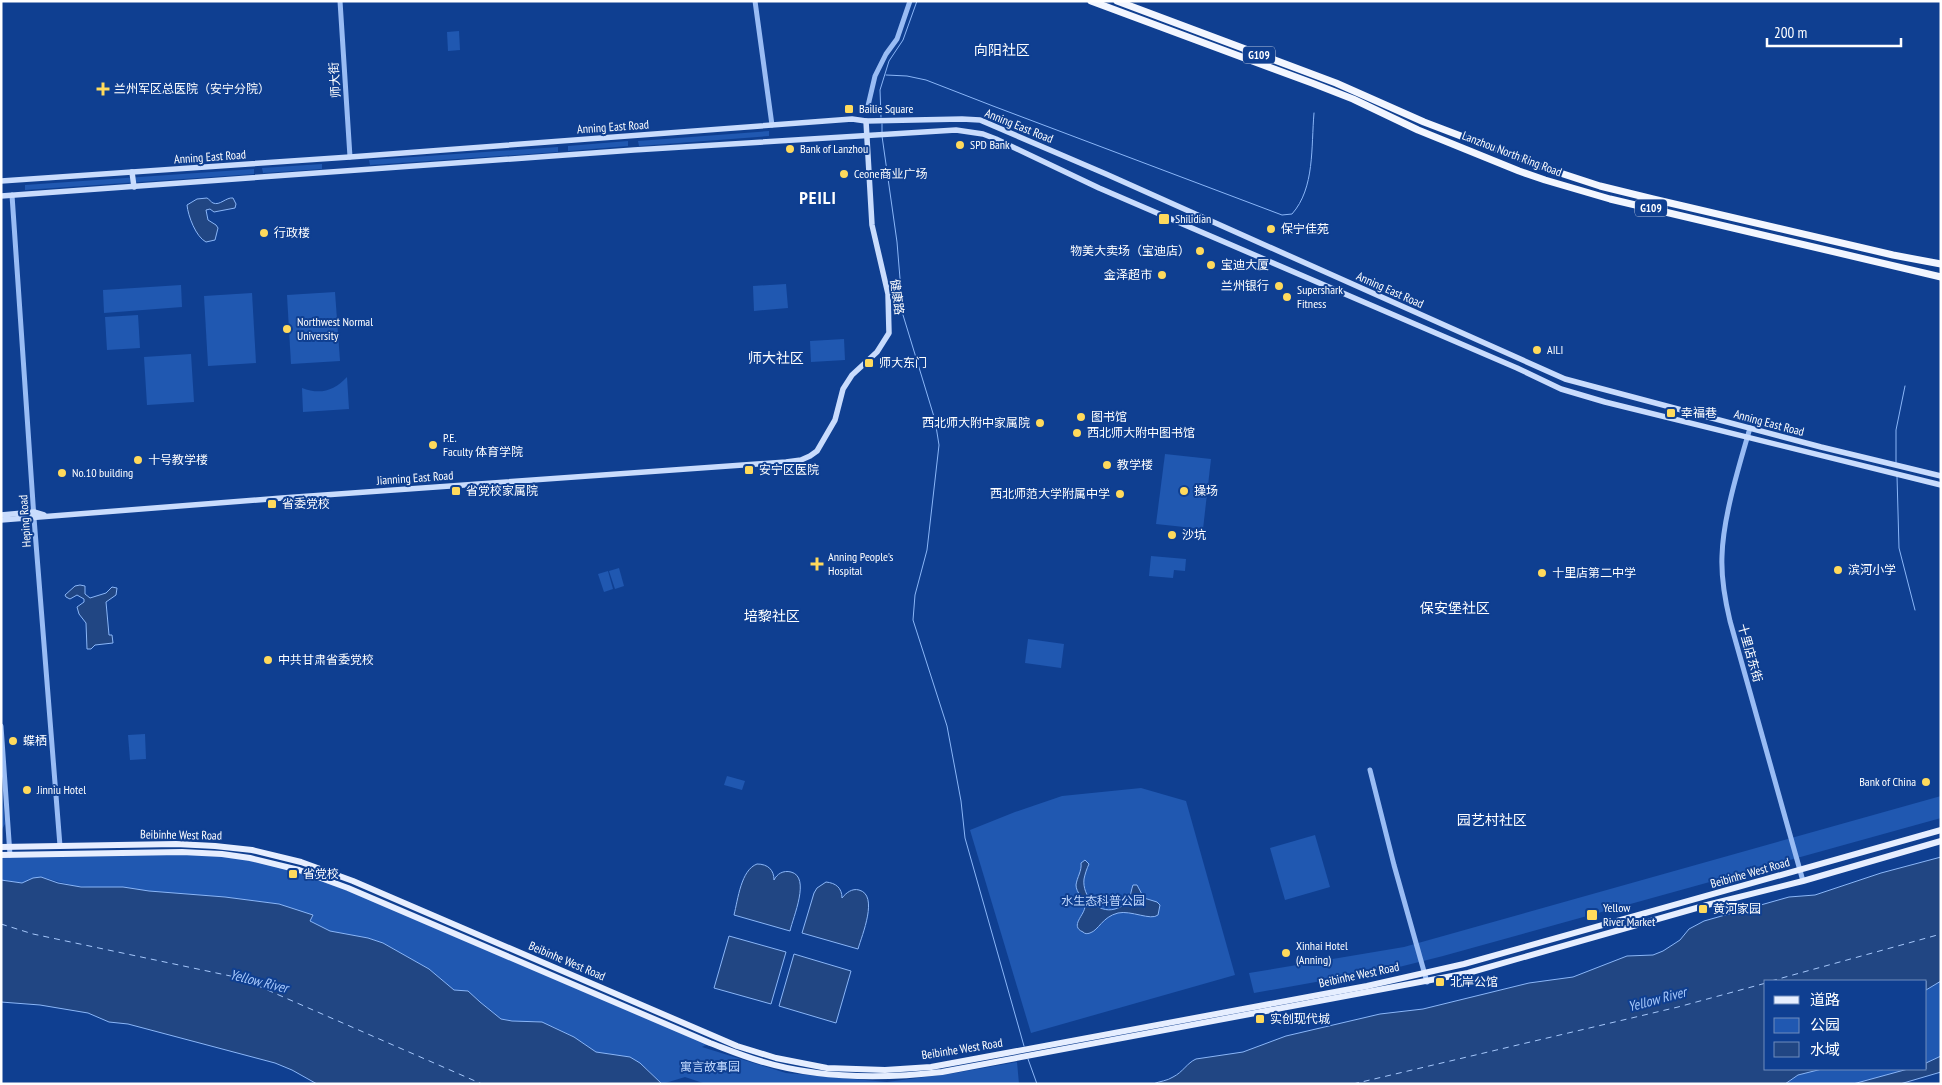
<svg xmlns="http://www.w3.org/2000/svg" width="1942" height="1085" viewBox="0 0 1942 1085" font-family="'PT Sans Narrow','Noto Sans SC',sans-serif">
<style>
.green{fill:#2058b1}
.water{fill:#214683;stroke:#8ab6f8}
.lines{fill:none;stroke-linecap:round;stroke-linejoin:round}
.stream{stroke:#8ab6f8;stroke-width:1}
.ferry{stroke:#a5c7fb;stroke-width:1;stroke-dasharray:6 5;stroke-linecap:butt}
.tertiary{stroke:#99bcf4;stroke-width:5}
.secondary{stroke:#c9dcfd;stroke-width:5.5}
.primary{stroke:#e6eeff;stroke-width:6}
.trunk{stroke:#f2f6ff;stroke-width:7}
.poi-dot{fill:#ffda5c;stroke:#0f3f91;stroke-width:2}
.labels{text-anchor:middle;stroke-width:4;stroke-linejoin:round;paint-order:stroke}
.shield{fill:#0f3f91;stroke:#b7c5de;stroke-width:1}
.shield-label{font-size:11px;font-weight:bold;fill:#fff}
.street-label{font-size:12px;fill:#fff;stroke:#0f3f91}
.poi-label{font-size:12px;fill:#fff;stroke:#0f3f91;text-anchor:start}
.park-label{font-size:12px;fill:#c1d8fe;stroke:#0f3f91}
.neighbourhood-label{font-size:14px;fill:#fff;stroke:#0f3f91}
.water-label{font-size:14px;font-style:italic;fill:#a5c7fb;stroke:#0f3f91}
.district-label{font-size:18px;font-weight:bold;letter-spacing:1px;fill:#fff;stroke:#0f3f91}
</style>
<rect width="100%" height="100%" fill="#0f3f91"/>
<g class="green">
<path d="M459,31L460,50L448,51L447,32Z"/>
<path d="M769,131V136L639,146L638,141Z"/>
<path d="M628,141V146L568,151V146Z"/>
<path d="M558,147V152L370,165L369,160Z"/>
<path d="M322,164V169L263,173L262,168Z"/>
<path d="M254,169V174L25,190V185Z"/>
<path d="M786,284L788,308L754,311L753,286Z"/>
<path d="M181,285L182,307L104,313L103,290Z"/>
<path d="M335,292L340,361L291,364L287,295Z"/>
<path d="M252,293L256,363L208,366L204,296Z"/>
<path d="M138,315L140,348L107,350L105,317Z"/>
<path d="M844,339L845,360L811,362L810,341Z"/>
<path d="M191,354L194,402L147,405L144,357Z"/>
<path d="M347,377L349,409L303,412L302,388C320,395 334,391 347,377Z"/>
<path d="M1165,454L1211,459L1203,529L1156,524Z"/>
<path d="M1151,556L1186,559L1185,571L1174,570L1173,578L1149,576Z"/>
<path d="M619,568L624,586L615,589L609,571Z"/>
<path d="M608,571L613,589L604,592L598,574Z"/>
<path d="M1028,639L1064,644L1061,668L1025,663Z"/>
<path d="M145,734L146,759L130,760L128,735Z"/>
<path d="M727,776L745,781L742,790L724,785Z"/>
<path d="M1,778L5,824L1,831Z"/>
<path d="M1141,788L1186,801L1235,975L1031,1033L970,830L1015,812L1062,796Z"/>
<path d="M1941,796V818L1443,956L1399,967L1254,993L1249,973L1404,947Z"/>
<path d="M1315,835L1330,887L1285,900L1270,848Z"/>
<path d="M222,854L299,870L710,1043L702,1047L786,1073L887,1082L955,1073L1017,1062L1019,1084H706L685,1077L662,1084L647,1069L624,1056L596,1052L574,1037L554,1027L535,1021L522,1022L501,1019L480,1002L468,991L454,990L429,969L383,943L368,938L330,931L310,921L313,916L279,904L225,897L75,886L41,877L23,883L1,880V855Z"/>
<path d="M1941,981V1056L1926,1063V990Z"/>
<path d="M1822,1069H1908L1853,1084H1785L1798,1075Z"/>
</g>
<g class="water">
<path d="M207,198C209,199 211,202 213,203C220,206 226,197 233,198L236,204L235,208L214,212L210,209L206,210L208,220L216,225L218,228L215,240L206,242C196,237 188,216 187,205L197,199Z"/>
<path d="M80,585L85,586V594L90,598L106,593L112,587L117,588L116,595L106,602L109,635H112L113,643L95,645L91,649H87L86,623L79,614L77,607L84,602V599L77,595L70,599L66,597L65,595L75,586Z"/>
<path d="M1941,857V981L1926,990V981H1766V1069H1822L1798,1075L1785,1084H1153C1160,1081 1167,1081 1173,1077C1183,1072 1187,1063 1196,1059L1243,1052L1286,1036L1380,1014L1423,1009L1529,983L1573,977L1627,956L1653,955L1663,951L1680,940L1689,929L1704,921L1789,897L1815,895L1881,873Z"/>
<path d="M1085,860L1089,864C1087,868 1085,874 1084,879C1082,896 1098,914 1115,909C1121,907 1125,905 1128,900C1131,896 1131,890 1133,885H1137L1144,898L1157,902L1160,905L1158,915C1151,921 1131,910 1118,913C1102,917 1099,930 1090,933C1087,934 1085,934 1083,932C1069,926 1085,915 1085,906C1084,898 1076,893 1076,885C1077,877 1082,871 1081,863Z"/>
<path d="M757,864C768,864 774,870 774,880C777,874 783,870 791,872C811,877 793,917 790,931L734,915C738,899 741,870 757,864Z"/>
<path d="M41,877L58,883L81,887H123L149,891L225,897L279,904L313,915L310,921L330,931L368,938L383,943L429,969L454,990L468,991L480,1002L501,1019L512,1021L542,1022L574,1037L596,1052L630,1057L640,1063L662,1084H317L292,1070L275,1063L128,1024L109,1022L88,1013L40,1005L1,1002V880L22,883L33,878Z"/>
<path d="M826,882C836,883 842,888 842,898C846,893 852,888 859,890C879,895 862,935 858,949L802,933L814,893L817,888Z"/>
<path d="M729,936L786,952L771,1004L714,988Z"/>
<path d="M794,954L851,971L836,1023L779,1006Z"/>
<path d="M1941,1056V1072L1900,1084H1853L1908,1069H1926V1063Z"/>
</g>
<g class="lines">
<g class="stream">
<path d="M886,75L907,76L926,80L993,106L1282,215L1292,214C1315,188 1311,147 1314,113"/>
<path d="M881,117L880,90L889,61L903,40L917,1"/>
<path d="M882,124V132"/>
<path d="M882,136L897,242L903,315L935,420L939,445L927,550L915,595L913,620L947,726L961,801L965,838L1024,1046"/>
<path d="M1896,464V430L1905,386"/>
<path d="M1897,476L1899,548L1915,610"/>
<path d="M1028,1059L1037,1084"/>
</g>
<g class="ferry">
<path d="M1,924L33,934L240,978L482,1084"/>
<path d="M1771,981L1941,934"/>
<path d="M1353,1084L1678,1007L1766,983"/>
</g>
<g class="tertiary">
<path d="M340,1L350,157"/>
<path d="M755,1L772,125"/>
<path d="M867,110L875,76L886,54L897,39L910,1"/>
<path d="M12,195L34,518L60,846"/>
<path d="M1750,428C1739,466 1723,517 1722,556C1721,578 1725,600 1730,621L1803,881"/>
<path d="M1,726L10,855"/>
<path d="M1370,770L1394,865L1427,982"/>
</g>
<g class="secondary">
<path d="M132,172L134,187"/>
<path d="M1,181L350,157L852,119L866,121L962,119L980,120L1106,174L1565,379L1821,447L1941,476"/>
<path d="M1,196L634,150L956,130L983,134L996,139L1099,188L1517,368L1561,389L1605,402L1941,485"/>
<path d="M1,515L34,512L44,515"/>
<path d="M1,520L282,498L786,462L801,460L810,456L817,451L835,420L843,389L852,375L877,352L889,333L888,294L872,225L866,121"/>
</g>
<g class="primary">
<path d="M1,847L176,844L215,846L252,850L301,862L353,881L737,1046L776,1058L827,1068L885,1070L931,1067L1367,986L1464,964L1941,830"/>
<path d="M1,855L182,852L222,854L250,858L299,870L348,888L710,1043C726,1049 743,1056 760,1061C819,1079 881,1079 942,1072L1468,973L1707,905L1803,881L1941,841"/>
</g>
<g class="trunk">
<path d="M1091,1L1312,83L1353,99L1418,130L1519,171L1545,180L1610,199L1941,277"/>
<path d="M1117,1L1336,83L1424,122L1548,169L1600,186L1653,199L1893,255L1941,264"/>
</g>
</g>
<g class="poi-dot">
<path d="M100.5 81.5h5v5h5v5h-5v5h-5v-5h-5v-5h5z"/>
<rect x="844" y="104" width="10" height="10" rx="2.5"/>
<circle cx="960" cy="145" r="5"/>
<circle cx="790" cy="149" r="5"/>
<circle cx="844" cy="174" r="5"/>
<rect x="1158" y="213" width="12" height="12" rx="2.5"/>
<circle cx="1271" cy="229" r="5"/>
<circle cx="264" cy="233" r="5"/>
<circle cx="1200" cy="251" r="5"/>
<circle cx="1211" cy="265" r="5"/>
<circle cx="1162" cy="275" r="5"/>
<circle cx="1279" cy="286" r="5"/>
<circle cx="1287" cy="297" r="5"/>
<circle cx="287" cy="329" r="5"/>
<circle cx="1537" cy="350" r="5"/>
<rect x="864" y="358" width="10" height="10" rx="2.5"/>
<rect x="1666" y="408" width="10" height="10" rx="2.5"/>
<circle cx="1081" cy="417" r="5"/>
<circle cx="1040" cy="423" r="5"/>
<circle cx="1077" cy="433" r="5"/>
<circle cx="433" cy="445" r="5"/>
<circle cx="138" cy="460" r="5"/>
<circle cx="1107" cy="465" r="5"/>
<rect x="744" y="465" width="10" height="10" rx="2.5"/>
<circle cx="62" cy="473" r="5"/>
<rect x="451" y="486" width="10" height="10" rx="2.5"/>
<circle cx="1184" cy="491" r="5"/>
<circle cx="1120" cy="494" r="5"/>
<rect x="267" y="499" width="10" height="10" rx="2.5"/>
<circle cx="1172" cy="535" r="5"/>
<path d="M814.5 556.5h5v5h5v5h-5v5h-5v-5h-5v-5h5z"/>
<circle cx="1838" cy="570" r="5"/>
<circle cx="1542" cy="573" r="5"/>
<circle cx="268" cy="660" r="5"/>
<circle cx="13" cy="741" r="5"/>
<circle cx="1926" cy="782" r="5"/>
<circle cx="27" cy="790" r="5"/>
<rect x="288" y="869" width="10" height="10" rx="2.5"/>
<rect x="1698" y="904" width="10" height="10" rx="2.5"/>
<rect x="1586" y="909" width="12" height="12" rx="2.5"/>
<circle cx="1286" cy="953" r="5"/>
<rect x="1435" y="977" width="10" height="10" rx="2.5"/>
<rect x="1255" y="1014" width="10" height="10" rx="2.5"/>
</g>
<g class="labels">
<g class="shield">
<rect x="1243" y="46.5" width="32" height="17" rx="4"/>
<rect x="1635" y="199.5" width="32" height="17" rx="4"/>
</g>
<g class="shield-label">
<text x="1259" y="59">G109</text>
<text x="1651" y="212">G109</text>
</g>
<g class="street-label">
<text transform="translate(335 80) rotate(-94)" y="4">师大街</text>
<text transform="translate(1019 126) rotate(22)" y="4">Anning East Road</text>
<text transform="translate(613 127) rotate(-4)" y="4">Anning East Road</text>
<text transform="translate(1512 154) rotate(21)" y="4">Lanzhou North Ring Road</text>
<text transform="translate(210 157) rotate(-4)" y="4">Anning East Road</text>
<text transform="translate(1390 290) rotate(24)" y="4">Anning East Road</text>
<text transform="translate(897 297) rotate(82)" y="4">健康路</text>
<text transform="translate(1769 423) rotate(15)" y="4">Anning East Road</text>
<text transform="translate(415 478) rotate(-4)" y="4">Jianning East Road</text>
<text transform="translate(25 521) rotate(-94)" y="4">Heping Road</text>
<text transform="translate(1750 653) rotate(74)" y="4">十里店东街</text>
<text transform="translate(181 835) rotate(1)" y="4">Beibinhe West Road</text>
<text transform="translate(1750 873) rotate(-16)" y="4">Beibinhe West Road</text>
<text transform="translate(567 961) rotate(23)" y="4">Beibinhe West Road</text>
<text transform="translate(1359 975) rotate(-12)" y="4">Beibinhe West Road</text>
<text transform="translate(962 1049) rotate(-9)" y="4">Beibinhe West Road</text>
</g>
<g class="poi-label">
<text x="114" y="93">兰州军区总医院（安宁分院）</text>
<text x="859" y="113">Bailie Square</text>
<text x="970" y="149">SPD Bank</text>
<text x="800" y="153">Bank of Lanzhou</text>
<text x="854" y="178">Ceone商业广场</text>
<text x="1175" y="223">Shilidian</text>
<text x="1281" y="233">保宁佳苑</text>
<text x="274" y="237">行政楼</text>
<text x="1190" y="255" text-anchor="end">物美大卖场（宝迪店）</text>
<text x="1221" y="269">宝迪大厦</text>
<text x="1152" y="279" text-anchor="end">金泽超市</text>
<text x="1269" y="290" text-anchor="end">兰州银行</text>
<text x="1297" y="294">Supershark<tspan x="1297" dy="14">Fitness</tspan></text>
<text x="297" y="326">Northwest Normal<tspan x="297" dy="14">University</tspan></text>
<text x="1547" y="354">AILI</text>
<text x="879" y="367">师大东门</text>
<text x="1681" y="417">幸福巷</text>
<text x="1091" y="421">图书馆</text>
<text x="1030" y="427" text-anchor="end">西北师大附中家属院</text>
<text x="1087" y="437">西北师大附中图书馆</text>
<text x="443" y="442">P.E.<tspan x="443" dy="14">Faculty 体育学院</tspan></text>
<text x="148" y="464">十号教学楼</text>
<text x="1117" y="469">教学楼</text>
<text x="759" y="474">安宁区医院</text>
<text x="72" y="477">No.10 building</text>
<text x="466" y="495">省党校家属院</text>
<text x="1194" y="495">操场</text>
<text x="1110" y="498" text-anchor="end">西北师范大学附属中学</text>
<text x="282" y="508">省委党校</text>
<text x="1182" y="539">沙坑</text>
<text x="828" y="561">Anning People's<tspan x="828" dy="14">Hospital</tspan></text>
<text x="1848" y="574">滨河小学</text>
<text x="1552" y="577">十里店第二中学</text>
<text x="278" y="664">中共甘肃省委党校</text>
<text x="23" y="745">蝶栖</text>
<text x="1916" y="786" text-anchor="end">Bank of China</text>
<text x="37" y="794">Jinniu Hotel</text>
<text x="303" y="878">省党校</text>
<text x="1603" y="912">Yellow<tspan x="1603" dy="14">River Market</tspan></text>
<text x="1713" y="913">黄河家园</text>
<text x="1296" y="950">Xinhai Hotel<tspan x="1296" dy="14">(Anning)</tspan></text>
<text x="1450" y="986">北岸公馆</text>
<text x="1270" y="1023">实创现代城</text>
</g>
<g class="park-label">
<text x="1103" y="905">水生态科普公园</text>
<text x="710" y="1071">寓言故事园</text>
</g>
<g class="neighbourhood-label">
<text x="1002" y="55">向阳社区</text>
<text x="776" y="363">师大社区</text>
<text x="1455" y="613">保安堡社区</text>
<text x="772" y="621">培黎社区</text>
<text x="1492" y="825">园艺村社区</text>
</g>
<g class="water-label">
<text transform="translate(259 981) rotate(14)" y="5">Yellow River</text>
<text transform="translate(1657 999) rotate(-15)" y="5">Yellow River</text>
</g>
<g class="district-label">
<text x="818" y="204">PEILI</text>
</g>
</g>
<rect width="1942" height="1085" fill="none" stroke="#ffffff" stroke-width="5"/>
<rect x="1764" y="980" width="162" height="90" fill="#0f3f91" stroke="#6f8cbd"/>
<rect x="1774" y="996" width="25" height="8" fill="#e6eeff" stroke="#6f8cbd"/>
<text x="1810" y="1005" font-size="15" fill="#ffffff">道路</text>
<rect x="1774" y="1018" width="25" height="15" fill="#2058b1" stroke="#6f8cbd"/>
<text x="1810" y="1030" font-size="15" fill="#ffffff">公园</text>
<rect x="1774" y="1042" width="25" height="15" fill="#214683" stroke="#6f8cbd"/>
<text x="1810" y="1055" font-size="15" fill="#ffffff">水域</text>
<path d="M1767 38v8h134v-8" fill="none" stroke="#ffffff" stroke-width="2.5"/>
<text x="1774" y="38" font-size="15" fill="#ffffff" stroke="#0f3f91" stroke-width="4" paint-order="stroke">200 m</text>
</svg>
